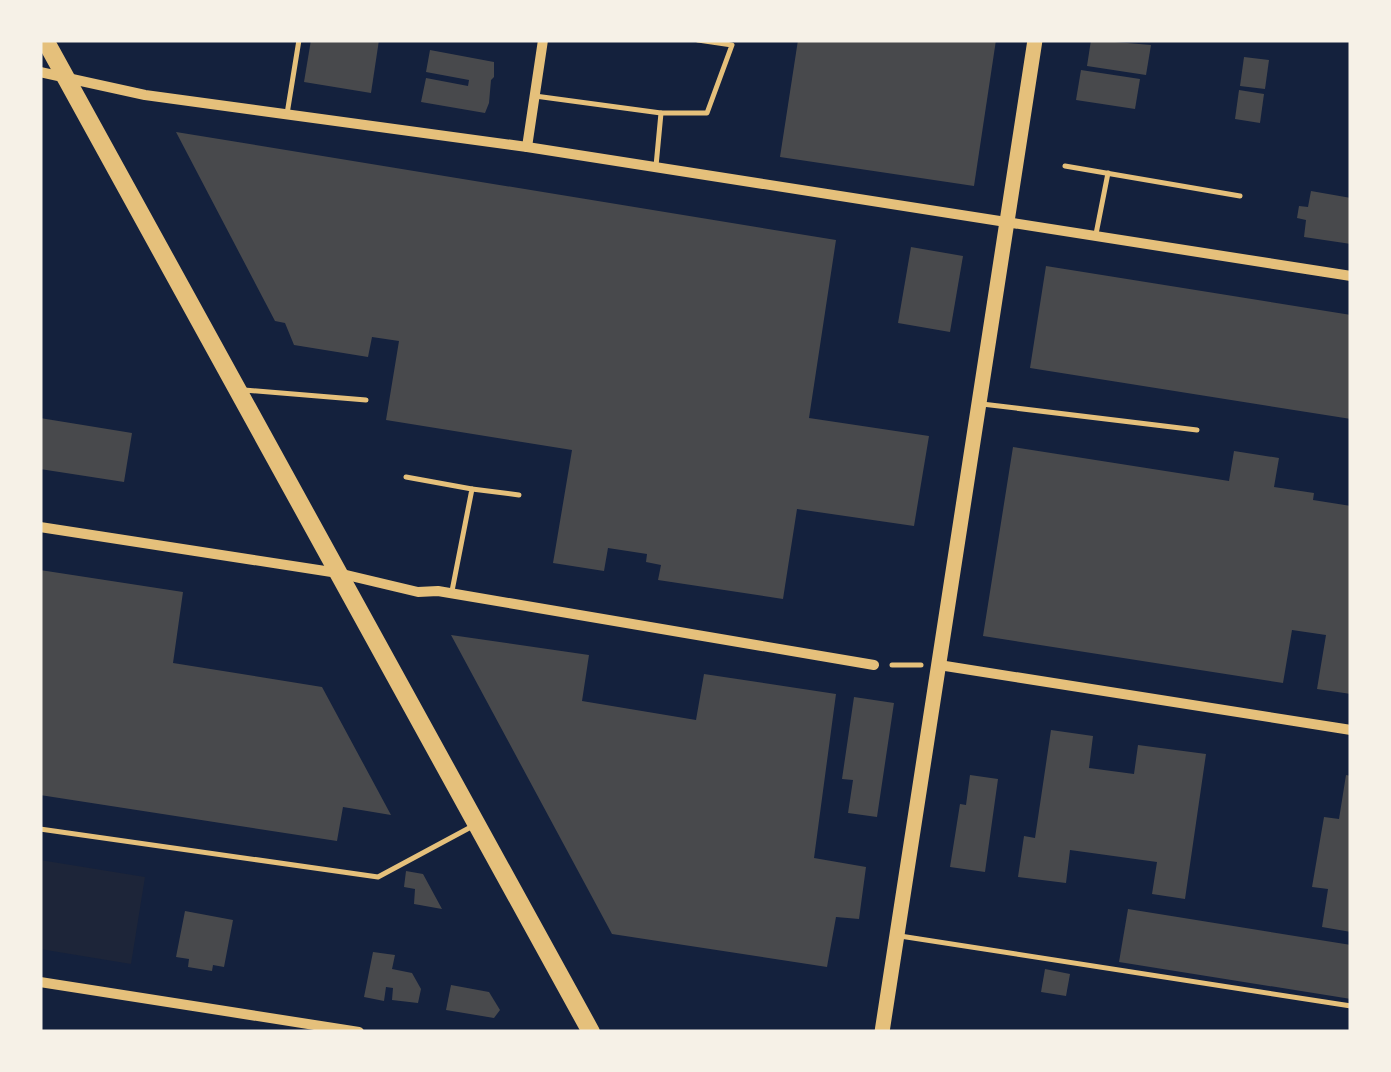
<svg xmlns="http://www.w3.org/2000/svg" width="1391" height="1072" viewBox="0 0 1391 1072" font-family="'Roboto Condensed',sans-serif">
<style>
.green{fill:#1d2539}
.building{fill:#48494c}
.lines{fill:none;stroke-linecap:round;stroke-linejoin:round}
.path{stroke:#e5c07b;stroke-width:5}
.service{stroke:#e5c07b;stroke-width:5}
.minor{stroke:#e5c07b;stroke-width:10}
.secondary{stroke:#e5c07b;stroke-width:15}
.primary{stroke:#e5c07b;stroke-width:18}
</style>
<rect width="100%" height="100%" fill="#14213d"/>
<path class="green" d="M40,860L145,877L131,964L40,949Z"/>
<g class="building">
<path d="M311,40H379L371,93L304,82Z"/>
<path d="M798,40H996L974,186L780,157Z"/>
<path d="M1091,40L1151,45L1146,75L1087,66Z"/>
<path d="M430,50L494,62V77L491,80L489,103L485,113L421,102L426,78L468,86L469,80L426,72Z"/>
<path d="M1244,57L1269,60L1265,89L1240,86Z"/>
<path d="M1081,70L1140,79L1135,109L1076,100Z"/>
<path d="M1239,90L1264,94L1260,123L1235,119Z"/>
<path d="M176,132L836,240L809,418L929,436L914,526L797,509L783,599L658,580L661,565L646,562L647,554L608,548L604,571L553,563L572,450L386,420L399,341L372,337L368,357L294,345L285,323L275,321Z"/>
<path d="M1311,191L1351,198V244L1304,237L1306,220L1297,218L1299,206L1308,207Z"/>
<path d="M911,247L963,256L950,332L898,323Z"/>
<path d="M1046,266L1351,315V419L1030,368Z"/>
<path d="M40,418L132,433L124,482L40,469Z"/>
<path d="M1013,447L1229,481L1234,451L1279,458L1274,487L1314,493L1313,500L1351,506V694L1317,689L1326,635L1292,630L1283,683L983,636Z"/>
<path d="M40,570L183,592L173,663L322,687L391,815L343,807L337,841L40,795Z"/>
<path d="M451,635L589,655L582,701L696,720L704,674L836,694L814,858L866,867L859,919L836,917L827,967L612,934Z"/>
<path d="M854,697L894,703L877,817L848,813L853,780L842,779Z"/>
<path d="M1051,730L1093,736L1089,768L1134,774L1138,745L1206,754L1185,899L1152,894L1157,862L1070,850L1066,883L1018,877L1024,836L1035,838Z"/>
<path d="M970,775L998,779L985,872L950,867L960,804L966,805Z"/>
<path d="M1346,775L1351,776V932L1322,927L1328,889L1312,887L1324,817L1339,819Z"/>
<path d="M406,871L423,874L442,909L414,904L415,889L404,887Z"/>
<path d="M1128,909L1351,945V999L1119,962Z"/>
<path d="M185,911L233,920L224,967L213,965L212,971L188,967L189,959L176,957Z"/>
<path d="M373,952L395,955L392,969L412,973L421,989L418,1003L392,1000L393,988L386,987L384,1001L364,997Z"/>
<path d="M1045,969L1070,974L1066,996L1041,992Z"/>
<path d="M451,985L489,992L500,1010L494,1018L446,1010Z"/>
</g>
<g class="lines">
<path class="path" d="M892,665H921"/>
<g class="service">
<path d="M535,96L661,113L656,166"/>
<path d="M661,113H707L732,45L698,40"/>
<path d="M287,114L299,40"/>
<path d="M1065,166L1240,196"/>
<path d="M1096,234L1108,173"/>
<path d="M244,390L366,400"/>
<path d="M982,404L1197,430"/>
<path d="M406,477L472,489L452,591"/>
<path d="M472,489L519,495"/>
<path d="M40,829L378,877L471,827"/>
<path d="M900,936L1351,1006"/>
</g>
<g class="minor">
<path d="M40,72L145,95L527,147L1351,276"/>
<path d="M527,147L543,40"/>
<path d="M40,527L338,573L418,592L438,591L874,665"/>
<path d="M939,665L1351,730"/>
<path d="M40,982L359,1032"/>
</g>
<path class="secondary" d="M882,1032L1035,40"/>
<path class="primary" d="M45,40L591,1032"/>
</g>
<rect width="1391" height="1072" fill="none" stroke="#f6f1e7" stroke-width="85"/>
</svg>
